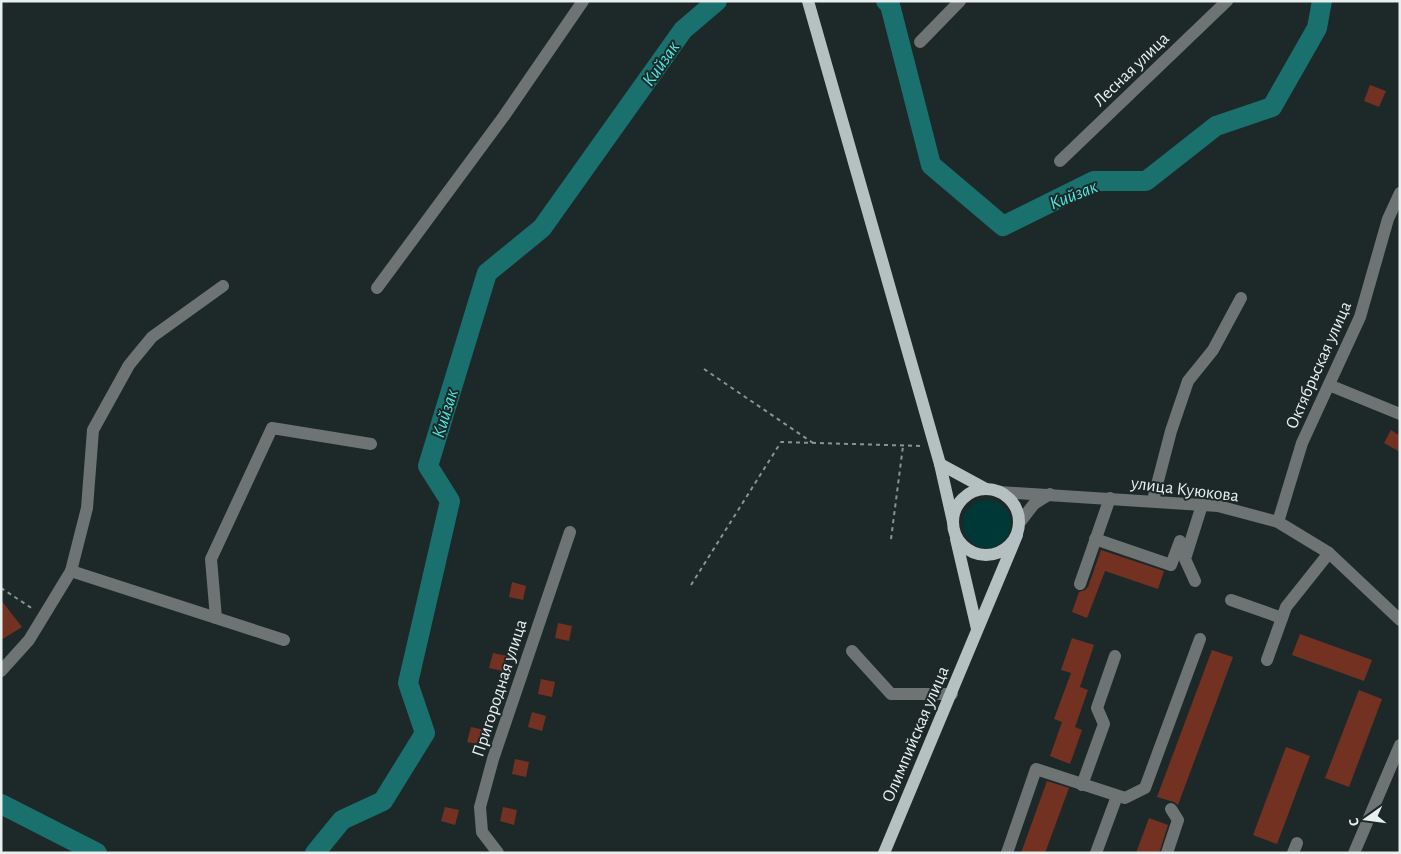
<svg xmlns="http://www.w3.org/2000/svg" width="1401" height="854" viewBox="0 0 1401 854" font-family="'Alegreya Sans',sans-serif">
<style>
.green{fill:#003837}
.lines{fill:none;stroke-linecap:round;stroke-linejoin:round}
.river{stroke:#19706d;stroke-width:20}
.building{fill:#733122}
.path{stroke:#8a9393;stroke-width:2;stroke-dasharray:4 4;stroke-linecap:butt}
.minor{stroke:#6e7373;stroke-width:12}
.major{stroke:#b5c1c1;stroke-width:12}
.labels{text-anchor:middle;stroke-width:4;stroke-linejoin:round;paint-order:stroke}
.street-label{font-size:18px;fill:#e8efef;stroke:#1d2928}
.water-label{font-size:19px;font-style:italic;fill:#4de8e3;stroke:#1d2928}
</style>
<rect width="100%" height="100%" fill="#1d2928"/>
<circle class="green" cx="987" cy="524" r="24"/>
<g class="lines">
<g class="river">
<path d="M886,1L890,5L931,165L1003,226L1094,181H1146L1216,126L1272,107L1317,28L1322,1"/>
<path d="M1,804L97,853"/>
<path d="M315,853L342,820L383,801L425,733L408,683L450,501L428,466L487,273L542,228L683,30L717,1"/>
</g>
</g>
<g class="building">
<path d="M1370,85L1386,91L1379,107L1364,101Z"/>
<path d="M1391,430L1400,436V452L1384,443Z"/>
<path d="M1101,550L1164,571L1158,589L1105,571L1087,618L1072,612L1079,592L1085,590L1088,587Z"/>
<path d="M512,582L526,586L523,600L509,597Z"/>
<path d="M1,600L22,627L1,640Z"/>
<path d="M558,623L572,626L569,641L555,638Z"/>
<path d="M1300,634L1372,660L1364,681L1292,655Z"/>
<path d="M1072,638L1094,645L1080,687L1088,690L1075,727L1082,730L1070,764L1050,756L1062,722L1054,719L1071,673L1061,670Z"/>
<path d="M1212,650L1233,657L1178,805L1174,802L1157,797Z"/>
<path d="M493,653L507,656L503,671L489,668Z"/>
<path d="M541,679L555,682L552,697L538,694Z"/>
<path d="M1359,690L1382,699L1349,787L1325,778Z"/>
<path d="M532,712L546,716L542,731L528,727Z"/>
<path d="M471,727L485,730L481,745L467,742Z"/>
<path d="M1286,747L1310,756L1277,844L1253,835Z"/>
<path d="M515,759L529,762L526,777L512,774Z"/>
<path d="M1047,781L1069,788L1045,853H1021Z"/>
<path d="M445,807L459,810L455,825L441,821Z"/>
<path d="M503,807L517,810L514,825L500,821Z"/>
<path d="M1149,818L1168,825L1159,853H1136Z"/>
</g>
<g class="lines">
<g class="path">
<path d="M704,369L813,443"/>
<path d="M891,539L903,446"/>
<path d="M691,585L781,442L923,446"/>
<path d="M1,588L33,609"/>
</g>
<g class="minor">
<path d="M920,42L960,1"/>
<path d="M1060,161L1227,1"/>
<path d="M377,288L504,116L583,1"/>
<path d="M1329,385L1400,414"/>
<path d="M999,492L1218,506L1278,522L1329,553L1400,620"/>
<path d="M1153,500L1171,431L1188,381L1213,350L1241,298"/>
<path d="M1020,522L1034,504L1050,494"/>
<path d="M1278,522L1302,443L1360,317L1388,219L1400,193"/>
<path d="M1095,539L1171,565L1180,541"/>
<path d="M71,571L87,508L93,430L129,365L152,337L223,286"/>
<path d="M1195,581L1185,559L1202,505"/>
<path d="M1080,584L1110,498"/>
<path d="M1231,600L1282,618"/>
<path d="M216,618L211,559L272,428L371,444"/>
<path d="M852,651L891,694H952"/>
<path d="M1267,660L1286,607L1329,553"/>
<path d="M1,671L29,640L71,571L284,640"/>
<path d="M1082,785L1104,724L1097,708L1115,656"/>
<path d="M498,853L482,832L480,807L493,759L570,532"/>
<path d="M1007,853L1036,769L1125,798L1145,788L1200,639"/>
<path d="M1096,853L1117,796"/>
<path d="M1167,853L1178,820L1171,809"/>
<path d="M1293,853L1297,843"/>
<path d="M1354,853L1400,745"/>
</g>
<g class="major">
<path d="M808,1L940,464L953,522"/>
<path d="M940,464L986,489"/>
<circle cx="986" cy="522" r="33"/>
<path d="M956,539L977,629"/>
<path d="M884,853L1017,535"/>
</g>
</g>
<g class="labels">
<g class="street-label">
<text transform="translate(1131 69) rotate(-44)" y="6">Лесная улица</text>
<text transform="translate(1318 365) rotate(-66)" y="6">Октябрьская улица</text>
<text transform="translate(1185 489) rotate(7)" y="6">улица Куюкова</text>
<text transform="translate(499 688) rotate(-72)" y="6">Пригородная улица</text>
<text transform="translate(915 734) rotate(-67)" y="6">Олимпийская улица</text>
</g>
<g class="water-label">
<text transform="translate(660 63) rotate(-55)" y="7">Кийзак</text>
<text transform="translate(1073 194) rotate(-22)" y="7">Кийзак</text>
<text transform="translate(444 413) rotate(-73)" y="7">Кийзак</text>
</g>
</g>
<rect width="1401" height="854" fill="none" stroke="#e8efef" stroke-width="5"/>
<g transform="translate(1366 819) rotate(256)" stroke="#1d2928" stroke-width="4" paint-order="stroke">
<path d="M0-4L9 19L0 12L-9 19Z" fill="#e8efef"/>
<text y="-8" font-size="14" font-weight="bold" text-anchor="middle" fill="#e8efef">С</text>
</g>
</svg>
